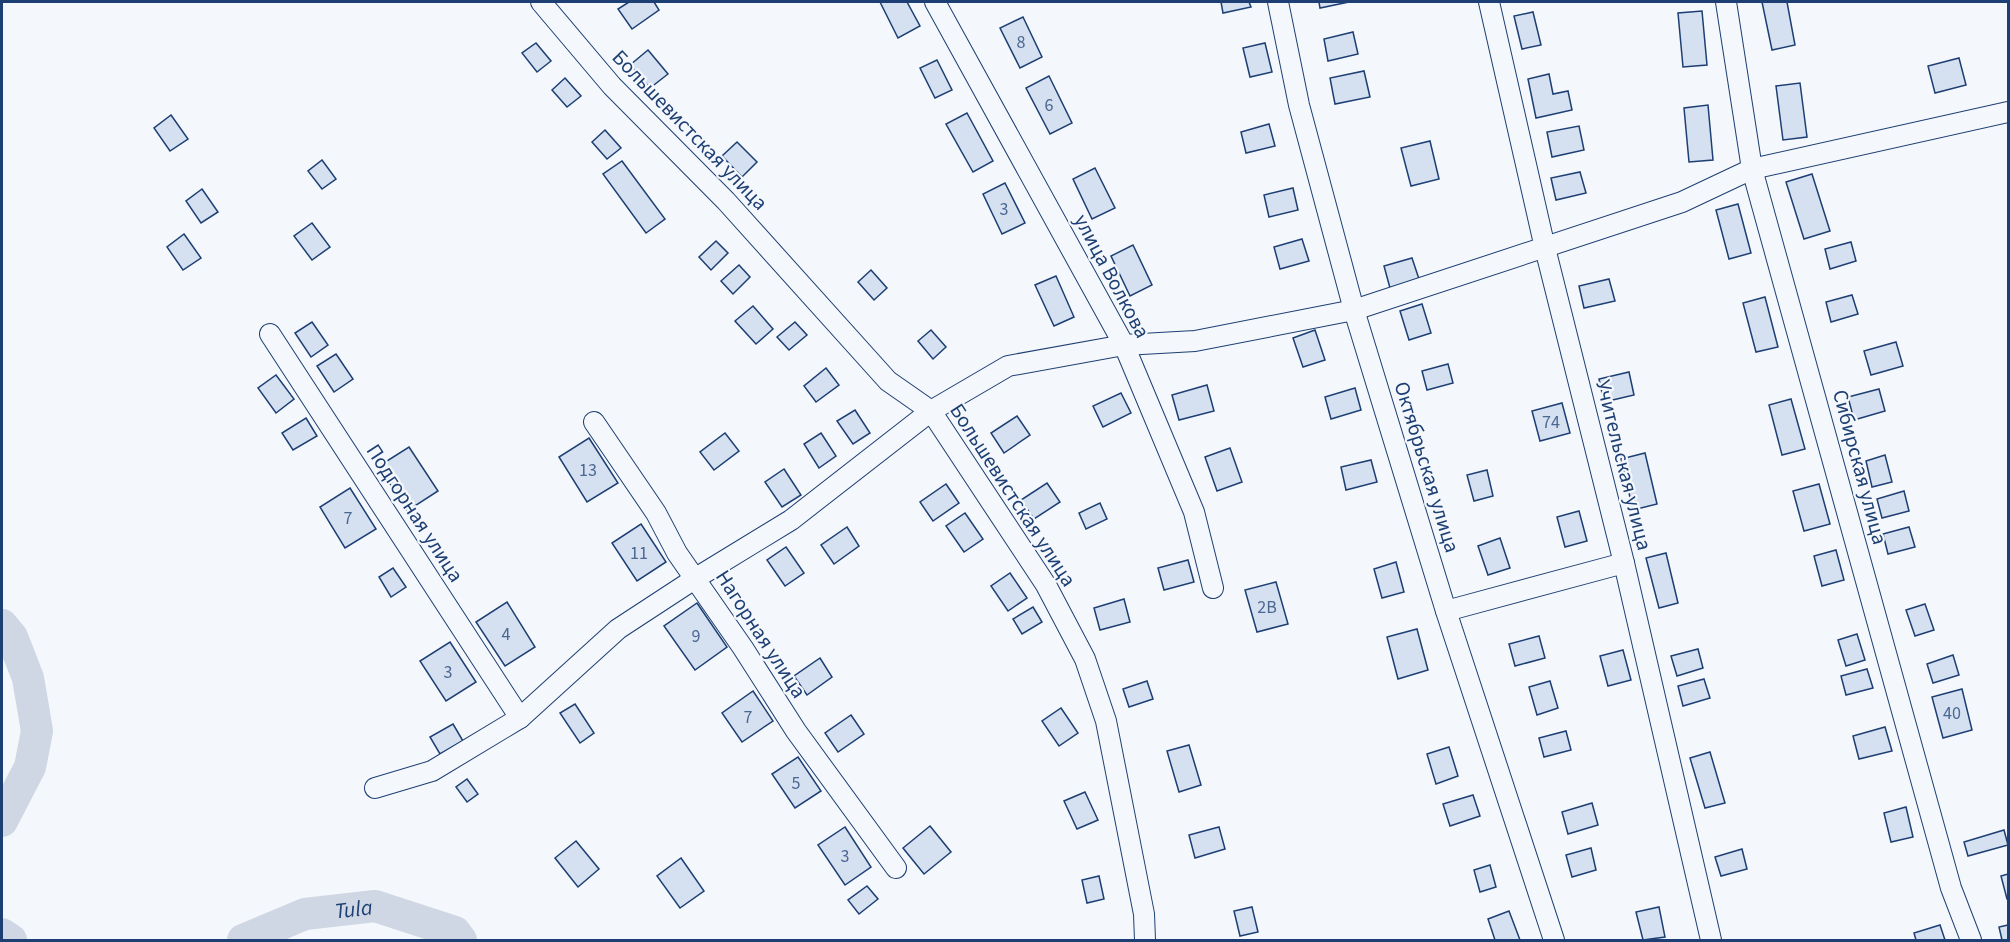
<svg xmlns="http://www.w3.org/2000/svg" width="2010" height="942" viewBox="0 0 2010 942" font-family="'Source Sans 3',sans-serif">
<style>
.lines{fill:none;stroke-linecap:round;stroke-linejoin:round}
.river{stroke:#cfd7e4;stroke-width:32}
.building{fill:#d5e0f0;stroke:#1d3f73;stroke-width:1.5}
.minor-casing{stroke:#1d3f73;stroke-width:22}
.minor{stroke:#f4f7fb;stroke-width:20}
.labels{text-anchor:middle;stroke-width:4.5;stroke-linejoin:round;paint-order:stroke}
.number-label{font-size:18px;fill:#4b6792}
.street-label{font-size:21px;fill:#1d3f73;stroke:#f4f7fb}
.water-label{font-size:22px;font-style:italic;fill:#1d3f73;stroke:#f4f7fb}
</style>
<rect width="100%" height="100%" fill="#f4f7fb"/>
<g class="lines">
<g class="river">
<path d="M2,625L12,637L28,678L37,731L30,767L2,821"/>
<path d="M2,934L11,940"/>
<path id="s1" d="M243,940L305,914L375,906L455,932L461,940"/>
</g>
</g>
<g class="building">
<path d="M629,2H654L659,10L632,29L618,9Z"/>
<path d="M880,2H907L920,26L898,38Z"/>
<path d="M1221,2H1249L1251,7L1223,13Z"/>
<path d="M1319,2H1349L1320,8Z"/>
<path d="M1762,2H1787L1795,45L1772,50Z"/>
<path d="M1702,11L1707,65L1683,67L1678,13Z"/>
<path d="M1533,12L1541,45L1522,49L1514,16Z"/>
<path d="M1023,17L1042,57L1020,68L1000,28Z"/>
<path d="M1353,32L1358,54L1328,61L1324,39Z"/>
<path d="M536,43L551,61L537,72L522,53Z"/>
<path d="M1265,43L1272,72L1250,77L1243,48Z"/>
<path d="M648,50L668,74L650,88L630,65Z"/>
<path d="M1959,58L1966,85L1935,93L1928,66Z"/>
<path d="M937,60L952,90L935,98L920,68Z"/>
<path d="M1364,71L1370,97L1335,104L1330,78Z"/>
<path d="M1549,74L1553,94L1568,91L1572,110L1536,118L1528,79Z"/>
<path d="M1049,76L1072,123L1050,134L1026,88Z"/>
<path d="M565,78L581,96L567,107L552,90Z"/>
<path d="M1800,83L1807,137L1783,140L1776,86Z"/>
<path d="M1708,105L1713,160L1689,162L1684,108Z"/>
<path d="M967,113L993,161L973,172L946,124Z"/>
<path d="M171,115L188,139L170,151L154,128Z"/>
<path d="M1269,124L1275,146L1246,153L1241,132Z"/>
<path d="M1579,126L1584,150L1552,157L1547,132Z"/>
<path d="M605,130L621,148L607,159L592,142Z"/>
<path d="M1430,141L1439,179L1411,186L1401,148Z"/>
<path d="M737,142L757,162L742,177L722,156Z"/>
<path d="M322,160L336,179L322,189L308,171Z"/>
<path d="M622,161L665,219L646,233L603,174Z"/>
<path d="M1095,168L1115,208L1092,219L1073,179Z"/>
<path d="M1580,172L1586,193L1556,200L1551,178Z"/>
<path d="M1812,174L1830,231L1804,239L1786,182Z"/>
<path d="M1005,183L1025,223L1002,234L983,194Z"/>
<path d="M1293,188L1298,210L1269,217L1264,195Z"/>
<path d="M202,189L218,212L201,223L186,201Z"/>
<path d="M1738,204L1751,253L1729,259L1716,210Z"/>
<path d="M312,223L330,247L312,260L294,236Z"/>
<path d="M184,234L201,258L183,270L167,247Z"/>
<path d="M1302,239L1309,261L1280,269L1274,247Z"/>
<path d="M716,241L728,253L711,270L699,257Z"/>
<path d="M1851,242L1856,261L1830,269L1825,249Z"/>
<path d="M1133,245L1152,285L1130,296L1111,256Z"/>
<path d="M1412,258L1419,279L1390,288L1384,266Z"/>
<path d="M739,265L750,277L733,294L721,281Z"/>
<path d="M871,270L887,288L874,300L858,282Z"/>
<path d="M1056,276L1074,317L1054,326L1035,285Z"/>
<path d="M1609,279L1615,301L1584,308L1579,286Z"/>
<path d="M1852,295L1858,314L1831,322L1826,302Z"/>
<path d="M1765,297L1778,347L1756,352L1743,303Z"/>
<path d="M1422,304L1431,333L1409,340L1400,311Z"/>
<path d="M753,306L773,329L756,344L735,321Z"/>
<path d="M312,322L328,345L311,357L295,333Z"/>
<path d="M795,322L807,335L789,350L777,337Z"/>
<path d="M931,330L946,347L933,359L918,341Z"/>
<path d="M1315,330L1325,360L1303,367L1293,338Z"/>
<path d="M1896,342L1903,366L1871,375L1864,351Z"/>
<path d="M336,354L353,379L334,392L317,366Z"/>
<path d="M1448,364L1453,383L1427,390L1422,371Z"/>
<path d="M826,368L839,385L816,402L804,386Z"/>
<path d="M1629,372L1634,395L1604,402L1599,379Z"/>
<path d="M276,375L294,399L276,413L258,388Z"/>
<path d="M1207,385L1214,411L1179,420L1172,395Z"/>
<path d="M1355,388L1361,410L1331,419L1325,397Z"/>
<path d="M1879,389L1885,411L1854,420L1848,397Z"/>
<path d="M1121,393L1131,413L1103,427L1093,406Z"/>
<path d="M1791,399L1805,449L1782,455L1769,405Z"/>
<path d="M1562,403L1570,433L1540,441L1532,411Z"/>
<path d="M855,410L870,433L853,444L837,421Z"/>
<path d="M1017,416L1030,435L1004,453L991,433Z"/>
<path d="M306,418L317,436L293,450L282,433Z"/>
<path d="M725,433L739,451L714,470L700,452Z"/>
<path d="M821,433L836,456L819,468L804,444Z"/>
<path d="M589,438L618,483L587,502L559,457Z"/>
<path d="M409,447L438,491L407,511L379,466Z"/>
<path d="M1230,448L1242,482L1217,491L1205,457Z"/>
<path d="M1645,453L1657,504L1633,510L1621,459Z"/>
<path d="M1885,455L1892,482L1872,487L1866,461Z"/>
<path d="M1371,460L1377,482L1346,490L1341,467Z"/>
<path d="M784,469L801,495L782,507L765,482Z"/>
<path d="M1487,470L1493,496L1474,501L1467,475Z"/>
<path d="M1047,483L1060,502L1034,519L1021,500Z"/>
<path d="M946,484L959,503L933,521L920,502Z"/>
<path d="M1819,484L1830,524L1804,531L1793,491Z"/>
<path d="M350,488L376,529L345,548L320,507Z"/>
<path d="M1904,491L1909,511L1882,518L1877,499Z"/>
<path d="M1100,503L1107,519L1086,529L1079,513Z"/>
<path d="M1579,511L1587,541L1565,547L1557,517Z"/>
<path d="M965,513L983,539L964,552L946,526Z"/>
<path d="M641,524L666,562L637,581L612,543Z"/>
<path d="M847,527L859,546L834,564L821,545Z"/>
<path d="M1909,527L1915,547L1888,554L1883,534Z"/>
<path d="M1500,538L1510,568L1488,575L1478,546Z"/>
<path d="M786,547L804,573L785,586L767,560Z"/>
<path d="M1836,550L1844,580L1822,586L1814,556Z"/>
<path d="M1666,553L1678,603L1659,608L1646,558Z"/>
<path d="M1188,560L1194,582L1164,590L1158,568Z"/>
<path d="M1396,562L1404,592L1382,598L1374,569Z"/>
<path d="M393,568L406,587L391,597L379,577Z"/>
<path d="M1010,573L1027,598L1008,611L991,586Z"/>
<path d="M1276,582L1288,624L1257,632L1245,590Z"/>
<path d="M1124,599L1130,622L1100,630L1094,608Z"/>
<path d="M507,602L535,647L505,666L476,622Z"/>
<path d="M697,603L727,647L695,670L664,626Z"/>
<path d="M1925,604L1934,630L1915,636L1906,610Z"/>
<path d="M1033,607L1042,622L1022,634L1013,619Z"/>
<path d="M1417,629L1428,670L1398,679L1387,637Z"/>
<path d="M1857,634L1865,660L1846,666L1838,640Z"/>
<path d="M1539,636L1545,658L1515,666L1509,644Z"/>
<path d="M450,642L476,682L446,701L420,661Z"/>
<path d="M1698,649L1703,668L1677,676L1671,656Z"/>
<path d="M1623,650L1631,680L1608,686L1600,656Z"/>
<path d="M1953,655L1959,675L1933,683L1927,664Z"/>
<path d="M820,658L832,677L807,695L794,676Z"/>
<path d="M1867,669L1873,688L1846,695L1841,676Z"/>
<path d="M1704,679L1710,698L1683,706L1678,686Z"/>
<path d="M1147,681L1153,699L1129,707L1123,689Z"/>
<path d="M1550,681L1558,708L1537,715L1529,687Z"/>
<path d="M1962,689L1972,730L1943,738L1932,697Z"/>
<path d="M753,691L773,721L742,742L722,713Z"/>
<path d="M575,704L594,733L580,743L560,713Z"/>
<path d="M1061,708L1078,733L1059,746L1042,721Z"/>
<path d="M851,715L864,734L838,752L825,733Z"/>
<path d="M453,724L463,741L440,754L430,737Z"/>
<path d="M1885,727L1892,751L1859,759L1853,736Z"/>
<path d="M1566,731L1571,750L1544,757L1539,738Z"/>
<path d="M1189,745L1201,785L1179,792L1167,751Z"/>
<path d="M1449,747L1458,776L1436,784L1427,754Z"/>
<path d="M1710,752L1725,803L1705,808L1690,758Z"/>
<path d="M798,757L821,791L795,808L772,774Z"/>
<path d="M467,779L478,794L467,802L456,787Z"/>
<path d="M1085,792L1098,820L1077,829L1064,801Z"/>
<path d="M1473,795L1480,816L1450,826L1443,804Z"/>
<path d="M1592,803L1598,825L1568,834L1562,812Z"/>
<path d="M1906,807L1913,837L1891,842L1884,813Z"/>
<path d="M930,826L951,852L924,874L903,848Z"/>
<path d="M845,827L871,867L845,885L818,845Z"/>
<path d="M1219,827L1225,849L1195,858L1189,835Z"/>
<path d="M2004,830L2008,845L1968,856L1964,842Z"/>
<path d="M576,841L599,869L578,887L555,858Z"/>
<path d="M1591,848L1596,870L1572,877L1566,855Z"/>
<path d="M1742,849L1747,869L1721,876L1715,857Z"/>
<path d="M681,858L704,891L680,908L657,876Z"/>
<path d="M1490,865L1496,887L1480,892L1474,870Z"/>
<path d="M2008,874V899H2007L2001,876Z"/>
<path d="M1099,876L1104,899L1087,903L1082,880Z"/>
<path d="M867,886L878,899L859,914L848,900Z"/>
<path d="M1252,907L1258,932L1240,936L1234,911Z"/>
<path d="M1659,907L1665,937L1643,940L1636,912Z"/>
<path d="M1509,911L1520,940H1495L1488,919Z"/>
<path d="M1940,925L1945,940H1916L1914,933Z"/>
<path d="M2008,925V940H2002L1999,927Z"/>
</g>
<g class="lines">
<g class="minor-casing">
<g id="minor">
<path d="M541,2L612,86L726,201L888,381L931,411L1046,585L1085,659L1106,721L1144,914L1145,940"/>
<path d="M935,2L1124,345L1194,512L1213,588"/>
<path d="M1278,2L1299,105L1354,310L1446,611L1554,940"/>
<path d="M1489,2L1545,248L1624,563L1711,940"/>
<path d="M1726,2L1752,169L1951,888L1971,940"/>
<path d="M270,334L520,718"/>
<path d="M594,422L656,513L677,553L743,648L796,731L896,868"/>
<path d="M1446,611L1624,563"/>
<path d="M375,788L432,771L520,718L618,629L696,578L791,520L931,411L1008,366L1124,345L1195,341L1354,310L1682,202L1752,169L2008,112"/>
</g>
</g>
<use href="#minor" class="minor"/>
</g>
<g class="labels">
<g class="number-label">
<text x="1021" y="48">8</text>
<text x="1049" y="111">6</text>
<text x="1004" y="215">3</text>
<text x="1551" y="428">74</text>
<text x="588" y="476">13</text>
<text x="348" y="524">7</text>
<text x="639" y="559">11</text>
<text x="1267" y="613">2В</text>
<text x="506" y="640">4</text>
<text x="696" y="642">9</text>
<text x="448" y="678">3</text>
<text x="1952" y="719">40</text>
<text x="748" y="723">7</text>
<text x="796" y="789">5</text>
<text x="845" y="862">3</text>
</g>
<g class="street-label">
<text transform="translate(690 130) rotate(46)" y="7">Большевистская улица</text>
<text transform="translate(1112 276) rotate(62)" y="7">улица Волкова</text>
<text transform="translate(1624 465) rotate(76)" y="7">Учительская улица</text>
<text transform="translate(1427 467) rotate(73)" y="7">Октябрьская улица</text>
<text transform="translate(1860 467) rotate(75)" y="7">Сибирская улица</text>
<text transform="translate(1013 495) rotate(57)" y="7">Большевистская улица</text>
<text transform="translate(415 513) rotate(57)" y="7">Подгорная улица</text>
<text transform="translate(761 634) rotate(57)" y="7">Нагорная улица</text>
</g>
<g class="water-label">
<text dy="8" stroke="none"><textPath href="#s1" startOffset="116">Tula</textPath></text>
</g>
</g>
<rect width="2010" height="942" fill="none" stroke="#1d3f73" stroke-width="6"/>
</svg>
